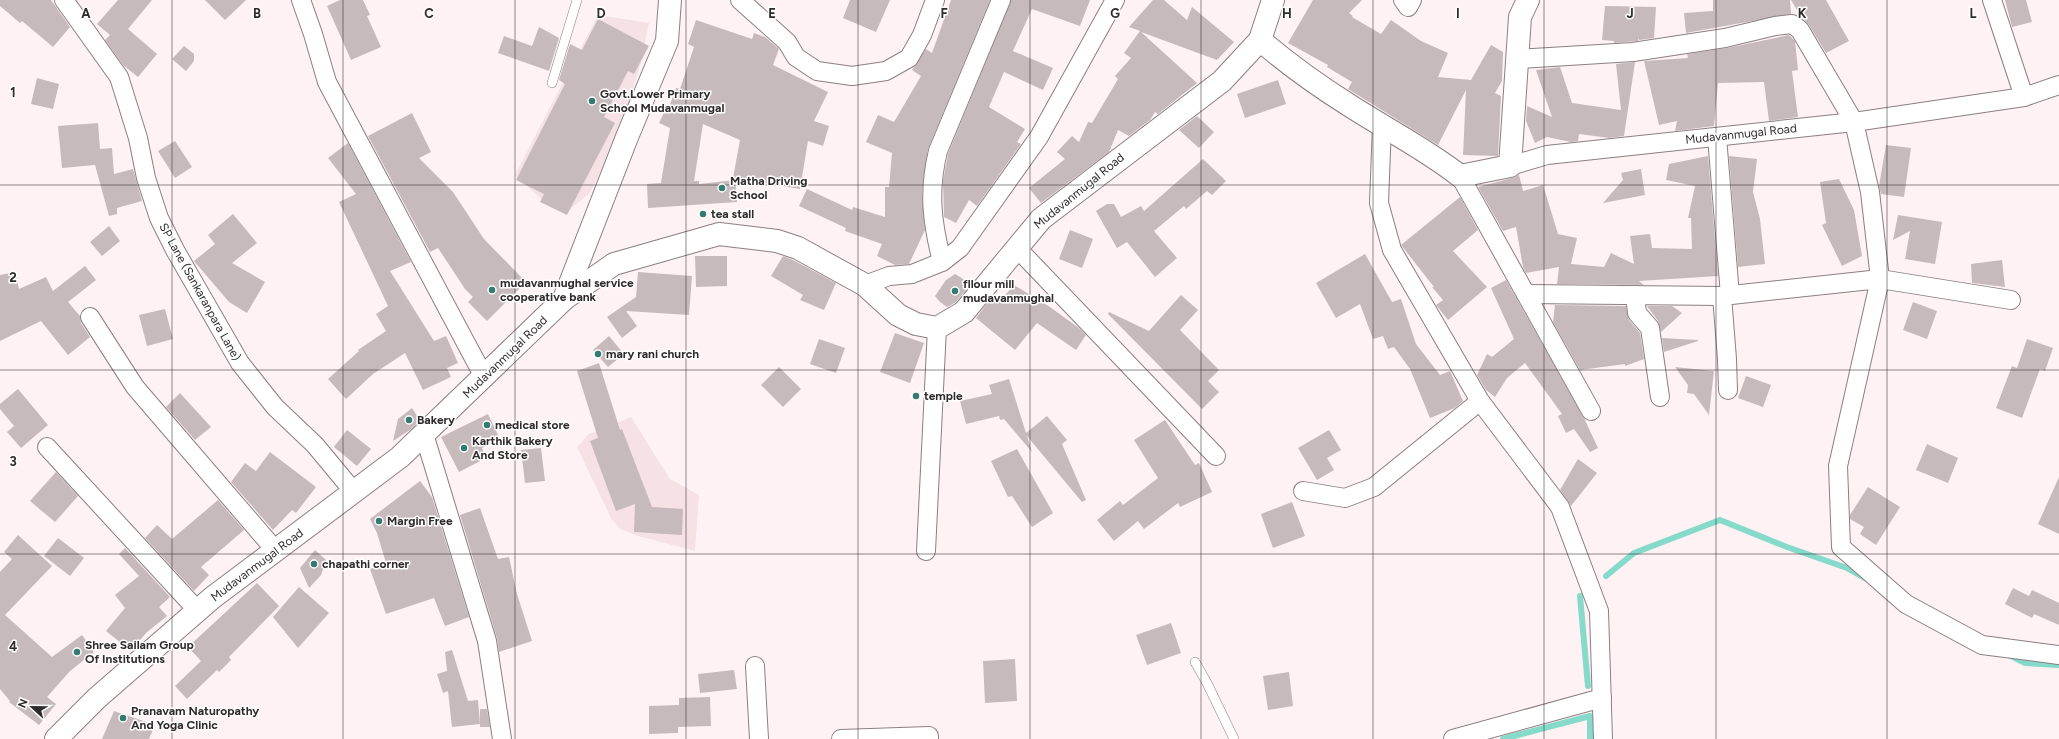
<svg xmlns="http://www.w3.org/2000/svg" width="2059" height="739" viewBox="0 0 2059 739" font-family="Figtree,sans-serif">
<style>
.built{fill:#f6e1e5}
.lines{fill:none;stroke-linecap:round;stroke-linejoin:round}
.stream{stroke:#85dac9;stroke-width:6}
.building{fill:#c7babd}
.lane-casing{stroke:#8b7f82;stroke-width:10}
.street-casing{stroke:#8b7f82;stroke-width:20}
.secondary-casing{stroke:#8b7f82;stroke-width:24}
.lane{stroke:#fff;stroke-width:9}
.street{stroke:#fff;stroke-width:18}
.secondary{stroke:#fff;stroke-width:22}
.grid{fill:none;stroke:#2f2b2c;stroke-width:1;stroke-opacity:0.55}
.poi-dot{fill:#357a6e;stroke:#fff;stroke-width:1.5}
.labels{text-anchor:middle;stroke-width:3;stroke-linejoin:round;paint-order:stroke}
.poi-label{font-size:12px;font-weight:bold;fill:#2f2b2c;stroke:#fff;text-anchor:start}
.street-label{font-size:12px;fill:#2f2b2c;stroke:#fff}
.grid-label{font-size:13px;text-anchor:middle;font-weight:bold;fill:#2f2b2c;stroke:#fff;stroke-width:3;stroke-linejoin:round;paint-order:stroke}
</style>
<rect width="100%" height="100%" fill="#fff2f5"/>
<g class="built">
<path d="M598,15L649,23L640,66L619,136L590,193L565,213L540,198L515,175Z"/>
<path d="M631,417L670,479L699,495L695,551L638,536L620,529L611,518L577,447L589,434Z"/>
</g>
<g class="lines">
<g class="stream">
<path d="M1606,576L1634,553L1720,520L1787,547L1847,568L1867,579"/>
<path d="M1580,596L1588,686"/>
<path d="M2009,655L2025,663L2059,665"/>
<path d="M1503,739L1590,716V739"/>
</g>
</g>
<g class="building">
<path d="M0,0H51L70,27L53,47L22,21L20,23L0,6Z"/>
<path d="M118,0H152L128,29L157,54L138,77L123,65L105,40L110,35L97,24Z"/>
<path d="M205,0H246L225,20Z"/>
<path d="M340,0H363L370,15L367,16L381,47L351,60L327,6Z"/>
<path d="M850,0H890L876,32L843,18Z"/>
<path d="M951,0H990L928,149L922,193L925,230L909,264L895,265L877,256L882,244L845,231L846,228L799,206L807,189L852,210L853,207L885,217V187H889L892,153L866,142L878,115L894,122L921,76L912,70L926,49L932,53Z"/>
<path d="M1011,0H1090L1080,26L1032,9L1013,51L1053,68L1043,90L1004,72L989,107L1025,129L1017,142L1021,144L977,206L969,200L956,223L944,217L943,181L948,154Z"/>
<path d="M1153,0H1164L1187,20L1192,7L1234,42L1217,60L1141,32L1197,83L1158,114L1155,112L1150,120L1129,136L1118,130L1109,152L1041,203L1029,188L1065,159L1057,152L1072,136L1079,142L1088,122L1092,123L1118,79L1115,76L1131,58L1124,53L1140,31L1129,27Z"/>
<path d="M1313,0H1362L1349,13L1353,16L1352,17L1381,34L1391,20L1421,41L1448,53L1438,77L1471,80L1491,45L1503,52L1502,81L1495,93L1501,96L1498,156L1463,155L1466,90L1438,145L1348,89L1352,82L1327,67L1328,65L1288,43Z"/>
<path d="M1713,0H1790L1791,14L1686,33L1684,13L1713,11Z"/>
<path d="M1791,0H1826L1849,41L1826,53L1809,25L1801,17Z"/>
<path d="M2005,0H2026L2032,22L2012,27Z"/>
<path d="M1605,6L1656,7L1654,38L1639,40L1638,38V41L1614,43V41L1602,40Z"/>
<path d="M598,19L649,46L634,74L628,71L604,117L615,123L567,215L540,202L544,194L516,180L565,84L559,80L570,44L582,50Z"/>
<path d="M696,20L752,39L754,33L765,37L779,49L773,65L828,92L814,121L829,126L823,146L808,141L800,189L733,178L740,140L703,124L694,181H699V184L735,180L737,202L648,208L647,184L661,183L670,128L659,123L667,106L669,107L676,88L680,89L694,47L688,44Z"/>
<path d="M539,27L559,38L549,71L498,53L504,36L532,46Z"/>
<path d="M1789,35L1795,41L1798,70L1792,71L1798,117L1769,121L1764,82L1718,83L1714,126L1675,131L1677,121L1659,125L1644,61L1688,58L1687,54L1727,48Z"/>
<path d="M184,46L194,54V61L186,71L172,59Z"/>
<path d="M1635,62L1624,136L1609,138L1579,134L1578,141L1571,142L1547,137L1535,143L1526,121L1527,106L1552,117L1536,70L1560,67L1572,103L1621,110L1616,64Z"/>
<path d="M37,78L59,84L53,109L31,104Z"/>
<path d="M1278,80L1286,104L1245,118L1237,94Z"/>
<path d="M412,113L431,152L419,158L453,192L484,239L526,282L487,321L468,302L473,297L465,289L438,248L430,252L368,136Z"/>
<path d="M1197,116L1214,132L1199,148L1179,130Z"/>
<path d="M98,123L100,149L112,148L114,174L133,169L142,201L117,208V214L109,216L95,165L62,168L58,126Z"/>
<path d="M175,141L192,167L175,178L158,151Z"/>
<path d="M348,143L411,262L390,271L434,341L446,336L458,363L447,368L451,377L423,390L405,353L373,374L346,399L328,379L359,351L358,350L386,331L376,314L388,306L339,202L356,194L328,158Z"/>
<path d="M1886,145L1911,148L1904,197L1881,194L1879,186Z"/>
<path d="M1708,156L1718,276L1639,281L1644,285L1557,284L1559,267L1526,273L1523,267L1516,227L1503,231L1478,187L1512,178L1519,175L1523,191L1543,185L1558,234L1577,238L1571,264L1604,267L1611,253L1634,264L1630,236L1650,234L1652,248L1692,249L1691,218H1688L1695,186L1666,180L1669,164Z"/>
<path d="M1729,156L1757,159L1753,192L1760,219L1765,264L1738,267Z"/>
<path d="M1203,159L1226,181L1212,195L1207,191L1186,209L1184,206L1154,231L1177,258L1155,277L1127,242L1117,248L1096,211L1107,204H1114L1121,217L1141,206L1144,211Z"/>
<path d="M1641,169L1645,195L1603,203L1623,180L1621,173Z"/>
<path d="M1839,179L1854,210L1862,256L1842,266L1822,225L1826,223L1820,182Z"/>
<path d="M1460,197L1478,230L1453,251L1487,287L1448,320L1436,305L1443,300L1432,287H1434L1401,245Z"/>
<path d="M233,214L257,243L232,263L265,282L247,313L229,302L194,261L215,244L208,235Z"/>
<path d="M1898,215L1942,222L1935,264L1905,259L1910,231L1893,240Z"/>
<path d="M109,226L120,241L102,256L90,242Z"/>
<path d="M1070,230L1093,239L1082,268L1059,259Z"/>
<path d="M1365,254L1392,302L1401,299L1416,344L1440,375L1450,371L1463,401L1455,408L1430,418L1410,369L1394,347L1388,349L1383,336L1373,339L1360,304L1336,318L1316,283Z"/>
<path d="M695,256H727V286L696,287Z"/>
<path d="M783,256L793,260L836,283L824,310L800,300L803,295L771,276Z"/>
<path d="M2002,260L2005,287L1972,283L1971,264Z"/>
<path d="M85,266L96,280L68,302L80,316L81,323L90,337L68,355L41,321L0,341V275L15,272L19,289L46,277L53,291Z"/>
<path d="M638,272L692,276L689,315L626,311L637,326L622,338L607,317L636,297Z"/>
<path d="M955,274L971,284L956,302L947,307L940,302L935,296L946,280Z"/>
<path d="M1506,280L1584,418L1598,448L1590,452L1574,429L1566,433L1558,416L1562,414L1525,363L1507,378L1495,397L1486,390L1477,375L1487,354L1492,357L1514,339L1491,288Z"/>
<path d="M1014,285L1050,307L1079,328L1086,335L1076,350L1037,323L1015,350L976,318L992,297L999,302Z"/>
<path d="M1181,295L1198,310L1180,330L1219,370L1208,381L1219,392L1202,409L1108,314L1109,312L1149,331Z"/>
<path d="M1913,302L1937,311L1927,339L1903,330Z"/>
<path d="M1555,305L1626,306L1629,320L1640,333L1644,359L1625,366V364L1580,370L1553,322Z"/>
<path d="M1647,306H1672L1682,313L1661,332L1658,321Z"/>
<path d="M165,309L173,339L147,346L139,315Z"/>
<path d="M895,333L924,343L910,383L880,372Z"/>
<path d="M609,336L624,354L608,367L593,350Z"/>
<path d="M1662,338L1698,340V341L1664,352Z"/>
<path d="M819,339L845,348L836,373L810,364Z"/>
<path d="M2027,339L2053,348L2045,371L2040,369L2022,418L1996,408L2012,366L2017,368Z"/>
<path d="M599,363L620,430L622,429L652,507L683,509L682,535L634,532L635,504L616,511L590,441L598,438L577,371Z"/>
<path d="M779,367L801,389L783,407L761,385Z"/>
<path d="M1675,367L1714,371L1709,415L1694,394L1687,393L1688,385Z"/>
<path d="M1746,376L1771,385L1763,407L1738,398Z"/>
<path d="M1009,379L1026,433L1047,416L1067,440L1062,444L1086,500L1082,502L1027,436L1032,452L1004,419L1000,420L999,416L966,424L960,401L992,394L989,385Z"/>
<path d="M18,389L48,425L21,448L7,432L14,426L0,409V404Z"/>
<path d="M180,393L211,427L195,440L166,407Z"/>
<path d="M412,408L420,420L410,430L393,441L398,419Z"/>
<path d="M488,414L500,439L482,448L486,458L459,472L441,437Z"/>
<path d="M1165,420L1195,465L1199,463L1212,492L1180,507L1178,503L1144,529L1138,521L1114,541L1097,520L1120,501L1123,505L1158,478L1134,440Z"/>
<path d="M347,430L371,449L357,466L334,447Z"/>
<path d="M1329,430L1341,450L1327,458L1334,470L1317,480L1298,448Z"/>
<path d="M1927,444L1958,458L1948,483L1916,470Z"/>
<path d="M541,448L545,481L525,483L521,450Z"/>
<path d="M1017,449L1053,513L1032,527L1012,496L1008,497L991,461Z"/>
<path d="M270,452L316,487L296,513L292,510L273,530L231,482L245,463L256,471Z"/>
<path d="M1578,459L1597,473L1571,506L1560,490Z"/>
<path d="M56,472L78,496L55,522L30,501Z"/>
<path d="M2059,477V534L2038,524Z"/>
<path d="M420,481L432,497L469,617L445,626L434,598L386,614L370,569L386,563L377,533L370,519Z"/>
<path d="M1868,487L1900,507L1876,545L1860,534L1864,527L1850,519V515Z"/>
<path d="M218,500L244,530L201,567L209,575L194,591L145,538L157,525L172,539Z"/>
<path d="M1292,502L1305,536L1273,548L1261,514Z"/>
<path d="M480,508L498,559L509,557L517,594L532,641L499,652L497,638L460,515Z"/>
<path d="M18,535L52,566L5,615L52,657L82,635L94,652L70,671L47,697L56,704L39,725L9,702L10,701L0,689V572L12,559L4,552Z"/>
<path d="M58,538L84,558L70,576L44,556Z"/>
<path d="M125,548L170,597L159,607L167,616L146,633L131,651L106,631L125,608L115,595L139,576L119,554Z"/>
<path d="M315,550L326,560L321,575L309,588L300,568Z"/>
<path d="M257,583L279,606L229,657L231,660L219,672L217,670L187,699L175,686L201,661L188,647Z"/>
<path d="M299,587L329,613L298,648L273,617Z"/>
<path d="M2013,588L2029,596L2032,590L2059,603V625L2034,614L2032,618L2005,604Z"/>
<path d="M1171,623L1181,653L1147,665L1136,635Z"/>
<path d="M452,650L468,701L478,700L480,724L452,727L448,691L443,693L437,674L447,671L445,652Z"/>
<path d="M1015,659L1017,701L985,703L983,661Z"/>
<path d="M734,670L737,689L700,693L698,674Z"/>
<path d="M1289,672L1293,706L1268,710L1263,676Z"/>
<path d="M710,697L711,726L678,727V733L649,734V706L679,705V698Z"/>
<path d="M480,709H487L490,727H480Z"/>
<path d="M114,711L155,725L149,739H102Z"/>
</g>
<g class="lines">
<g class="lane-casing">
<g id="lane">
<path d="M552,83L577,0"/>
<path d="M1195,662L1207,683L1234,739"/>
</g>
</g>
<g class="street-casing">
<g id="street">
<path d="M64,0L119,77L138,138L146,178L159,218L175,250L240,363L275,407L315,445L354,492"/>
<path d="M301,0L313,34L327,82L484,377"/>
<path d="M740,0L787,42L796,57L817,71L852,76L886,71L909,58L922,35L935,0"/>
<path d="M1403,0L1408,7L1412,0"/>
<path d="M1992,0L2024,97"/>
<path d="M1518,59L1633,52L1725,38L1775,26L1792,24L1800,30L1854,122L1870,192L1880,279L1838,466L1841,547L1906,604L1982,645L2059,655"/>
<path d="M1382,125L1379,203L1392,250L1480,401L1560,507L1599,611L1603,739"/>
<path d="M1717,137L1730,295"/>
<path d="M1510,166L1547,155L1854,122L2024,97L2059,85"/>
<path d="M1460,176L1591,411"/>
<path d="M1016,247L1216,456"/>
<path d="M942,262C932,222 928,192 938,151L1001,0"/>
<path d="M865,285L889,276L912,274L942,262L960,248L1039,137L1115,0"/>
<path d="M1526,294L1722,296L1880,279L2011,300"/>
<path d="M1635,295L1637,313L1650,328L1660,397"/>
<path d="M1722,296L1727,359L1728,390"/>
<path d="M90,317L135,387L276,551"/>
<path d="M424,434L487,641L502,739"/>
<path d="M47,447L198,611"/>
<path d="M1303,491L1345,498L1374,487L1480,401"/>
<path d="M926,551L937,328"/>
<path d="M755,666L759,739"/>
<path d="M841,739L929,736V739"/>
<path d="M1453,739L1602,698"/>
</g>
</g>
<g class="secondary-casing">
<g id="secondary">
<path d="M1260,40C1289,65 1320,87 1352,107C1388,130 1427,150 1460,176L1510,166L1520,17L1528,0"/>
<path d="M564,299L627,137L667,41L670,0"/>
<path d="M56,739L97,698L212,598L400,457L564,299L614,264L719,234L777,241L798,248L865,285L898,315L916,324L937,328L964,312L1041,219L1222,81L1260,40L1273,0"/>
</g>
</g>
<use href="#lane" class="lane"/>
<use href="#street" class="street"/>
<use href="#secondary" class="secondary"/>
</g>
<path class="grid" d="M172,0V739M343,0V739M515,0V739M686,0V739M858,0V739M1030,0V739M1201,0V739M1373,0V739M1544,0V739M1716,0V739M1887,0V739M0,185H2059M0,370H2059M0,554H2059"/>
<g class="poi-dot">
<circle cx="592" cy="101" r="4"/>
<circle cx="722" cy="188" r="4"/>
<circle cx="703" cy="214" r="4"/>
<circle cx="492" cy="290" r="4"/>
<circle cx="955" cy="291" r="4"/>
<circle cx="598" cy="354" r="4"/>
<circle cx="916" cy="396" r="4"/>
<circle cx="409" cy="420" r="4"/>
<circle cx="487" cy="425" r="4"/>
<circle cx="464" cy="448" r="4"/>
<circle cx="379" cy="521" r="4"/>
<circle cx="314" cy="564" r="4"/>
<circle cx="77" cy="652" r="4"/>
<circle cx="123" cy="718" r="4"/>
</g>
<g class="labels">
<g class="poi-label">
<text x="600" y="98">Govt.Lower Primary<tspan x="600" dy="14">School Mudavanmugal</tspan></text>
<text x="730" y="185">Matha Driving<tspan x="730" dy="14">School</tspan></text>
<text x="711" y="218">tea stall</text>
<text x="500" y="287">mudavanmughal service<tspan x="500" dy="14">cooperative bank</tspan></text>
<text x="963" y="288">fllour mill<tspan x="963" dy="14">mudavanmughal</tspan></text>
<text x="606" y="358">mary rani church</text>
<text x="924" y="400">temple</text>
<text x="417" y="424">Bakery</text>
<text x="495" y="429">medical store</text>
<text x="472" y="445">Karthik Bakery<tspan x="472" dy="14">And Store</tspan></text>
<text x="387" y="525">Margin Free</text>
<text x="322" y="568">chapathi corner</text>
<text x="85" y="649">Shree Sailam Group<tspan x="85" dy="14">Of Institutions</tspan></text>
<text x="131" y="715">Pranavam Naturopathy<tspan x="131" dy="14">And Yoga Clinic</tspan></text>
</g>
<g class="street-label">
<text transform="translate(1741 134) rotate(-6)" y="4">Mudavanmugal Road</text>
<text transform="translate(1079 191) rotate(-39)" y="4">Mudavanmugal Road</text>
<text transform="translate(200 292) rotate(61)" y="4">SP Lane (Sankaranpara Lane)</text>
<text transform="translate(505 357) rotate(-44)" y="4">Mudavanmugal Road</text>
<text transform="translate(257 565) rotate(-37)" y="4">Mudavanmugal Road</text>
</g>
</g>
<g class="grid-label">
<text x="86" y="18">A</text>
<text x="257" y="18">B</text>
<text x="429" y="18">C</text>
<text x="601" y="18">D</text>
<text x="772" y="18">E</text>
<text x="944" y="18">F</text>
<text x="1115" y="18">G</text>
<text x="1287" y="18">H</text>
<text x="1458" y="18">I</text>
<text x="1630" y="18">J</text>
<text x="1802" y="18">K</text>
<text x="1973" y="18">L</text>
<text x="13" y="97">1</text>
<text x="13" y="282">2</text>
<text x="13" y="466">3</text>
<text x="13" y="651">4</text>
</g>
<g transform="translate(32 707) rotate(292)" stroke="#ffffff" stroke-width="3" paint-order="stroke">
<path d="M0-3L7 15L0 10L-7 15Z" fill="#2f2b2c"/>
<text y="-6" font-size="11" font-weight="bold" text-anchor="middle" fill="#2f2b2c">N</text>
</g>
</svg>
